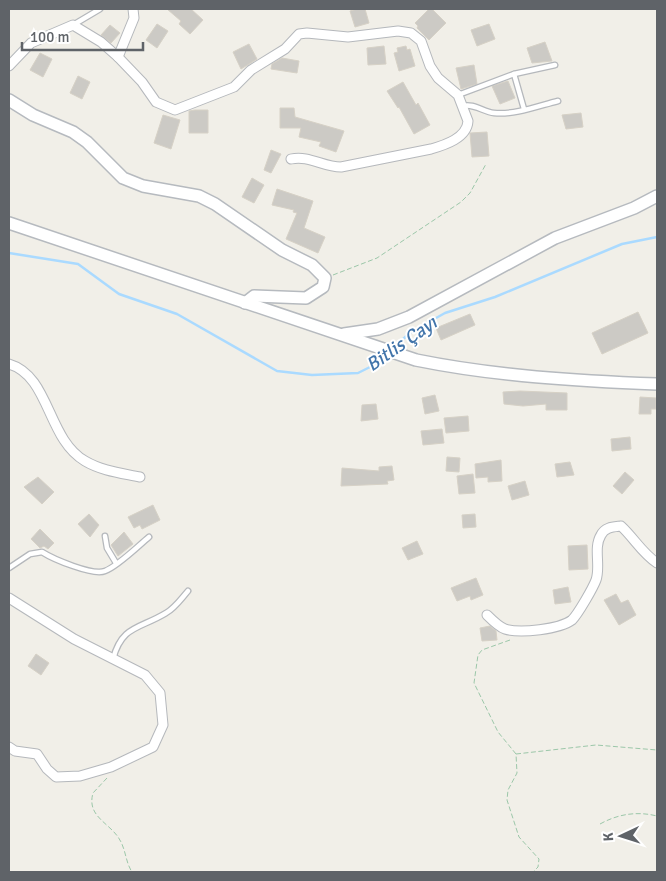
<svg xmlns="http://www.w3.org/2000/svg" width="666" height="881" viewBox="0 0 666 881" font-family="Signika,sans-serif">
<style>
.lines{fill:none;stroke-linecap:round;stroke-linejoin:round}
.stream{stroke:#aadaff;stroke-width:2.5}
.building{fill:#cccac5;stroke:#d6d1c6}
.lane-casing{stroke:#b5b8bc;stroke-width:7}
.street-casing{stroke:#b5b8bc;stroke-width:11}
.secondary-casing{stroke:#b6babf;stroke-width:14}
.path{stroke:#9cc7a9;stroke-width:1;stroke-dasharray:5 2.5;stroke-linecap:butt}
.lane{stroke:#fff;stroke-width:4.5}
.street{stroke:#fff;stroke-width:9}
.secondary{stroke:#fff;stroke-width:11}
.labels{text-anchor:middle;stroke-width:4;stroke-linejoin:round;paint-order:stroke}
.water-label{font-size:19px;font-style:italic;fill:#4174aa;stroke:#fff}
</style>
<rect width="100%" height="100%" fill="#f1efe8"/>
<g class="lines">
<g class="stream">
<path d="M9,253L78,264L119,294L177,314L277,371L312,375L358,373L378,363L387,354"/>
<path d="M393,348L411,332L445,313L495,297L622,244L657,237"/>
</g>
</g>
<g class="building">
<path d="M167,9H191L203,20L190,34L179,24L181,21Z"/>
<path d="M357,9H365L369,23L355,27L350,11Z"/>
<path d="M429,9H432L446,23L429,40L417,28L418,26L415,23Z"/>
<path d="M157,24L168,31L157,48L146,40Z"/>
<path d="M489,24L495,39L477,46L471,30Z"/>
<path d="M110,25L120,33L111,43L101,35Z"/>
<path d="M545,42L552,61L532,63L527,48Z"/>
<path d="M249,44L257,59L241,69L233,52Z"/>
<path d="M384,46L386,64L368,65L367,48Z"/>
<path d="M406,46L407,50L410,49L415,66L399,71L394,53L398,52L397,48Z"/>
<path d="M40,53L52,59L43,77L30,70Z"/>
<path d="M282,58L299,61L297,73L271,69L272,64Z"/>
<path d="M474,65L477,84L461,89L456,68Z"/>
<path d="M78,76L90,82L82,99L70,93Z"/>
<path d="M508,81L515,98L500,104L492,86Z"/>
<path d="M403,82L416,105L418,103L430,125L414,134L399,107L398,108L387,91Z"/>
<path d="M280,108H294L295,117L344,131L336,152L319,146L321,142L299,137L301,128H280Z"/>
<path d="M195,110H208V133H189V111Z"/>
<path d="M581,113L583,127L566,129L562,115Z"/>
<path d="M163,115L180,120L171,149L154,143Z"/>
<path d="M487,132L489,156L472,157L470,133Z"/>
<path d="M271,150L281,154L271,173L264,170Z"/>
<path d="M252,178L264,185L254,203L242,197Z"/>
<path d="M277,189L313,201L304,228L325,237L318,253L286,239L297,213L293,212L294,210L272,205Z"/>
<path d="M638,312L648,333L602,354L592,333Z"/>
<path d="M470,314L475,325L441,340L436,328Z"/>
<path d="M520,391L567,393V410H546V404L523,406L504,404L503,392Z"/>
<path d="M435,395L439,411L425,414L422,398Z"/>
<path d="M640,397L656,398V409H651V414H639Z"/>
<path d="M376,404L378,419L361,421L362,405Z"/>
<path d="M468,416L469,431L446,433L444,418Z"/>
<path d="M442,429L444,443L423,445L421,431Z"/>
<path d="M630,437L631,449L612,451L611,439Z"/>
<path d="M447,457L460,458L459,472L446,471Z"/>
<path d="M501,460L502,481L488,482V477L476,478L475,464Z"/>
<path d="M570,462L574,475L557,477L555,464Z"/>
<path d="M392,466L394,480L387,481L388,484L341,486L342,468L379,471V467Z"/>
<path d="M625,472L634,480L622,494L613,486Z"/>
<path d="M473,474L475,493L459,494L457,476Z"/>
<path d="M38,477L54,492L42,504L24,487Z"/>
<path d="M525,481L529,495L512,500L508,486Z"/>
<path d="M153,505L160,520L142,529L140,525L134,528L128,517Z"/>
<path d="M89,514L99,525L90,537L78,524Z"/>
<path d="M475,514L476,527L463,528L462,515Z"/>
<path d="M40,529L54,543L48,549L44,546L40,548L31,539Z"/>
<path d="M124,532L133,544L118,556L111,545Z"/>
<path d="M417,541L423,554L408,560L402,548Z"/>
<path d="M587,545L588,569L569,570L568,546Z"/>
<path d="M476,578L483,595L471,600L470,596L457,601L451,588Z"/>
<path d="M568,587L571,602L555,604L553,590Z"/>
<path d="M616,594L621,603L628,600L636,615L619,625L604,600Z"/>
<path d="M490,626L496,631L497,640L482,641L480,628Z"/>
<path d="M36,654L49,663L41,675L28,666Z"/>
</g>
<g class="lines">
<g class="lane-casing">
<g id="lane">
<path d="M73,25L100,9"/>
<path d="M514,74L524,109"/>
<path d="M458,95L514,74L555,65"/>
<path d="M463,106C473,103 484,112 494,113C515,115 538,106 558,101"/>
<path d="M105,536L107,548L116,563"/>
<path d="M9,568L30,554L42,552C53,559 93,576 105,571C118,566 137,547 149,537"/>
<path d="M113,659C122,625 140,629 166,613C175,608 181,599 188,591"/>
</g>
</g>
<g class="street-casing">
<g id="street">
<path d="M118,57L134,18L133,9"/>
<path d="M9,66L31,43L73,25L101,42L118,57L142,82L156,102L175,110L234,87L251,70L285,49L299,34L307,33L348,37L398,31L411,33L421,41L430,66L438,78L458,95L468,121C467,138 445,145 431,149L341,167C323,167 309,155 291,159"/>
<path d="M9,364C50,376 47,439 85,461C102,471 121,473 140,477"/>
<path d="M9,598L74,639L145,675L160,693L163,725L153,747L111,767L80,776L56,777L47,769L37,754L15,751L9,747"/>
<path d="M487,615C492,620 499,627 505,629C520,634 560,629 572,620C578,614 593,588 596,580C601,566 593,548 601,535C605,527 613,527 621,526C634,538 642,553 657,563"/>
</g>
</g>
<g class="secondary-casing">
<g id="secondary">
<path d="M9,100L33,115L73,132L87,142L123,178L143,186L199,196L215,204L282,250L312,265L325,278L323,287L306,298L254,296L245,303"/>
<path d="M9,223L416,360C495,376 577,381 657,384"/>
<path d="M344,334L378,329L409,317L555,238L634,208L657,196"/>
</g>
</g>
<g class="path">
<path d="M333,275L377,258L461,202L470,193L486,164"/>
<path d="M510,640L482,650L478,655L474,683L498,732L516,754L517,773L508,790L507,800L519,837L539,859L538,867L533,872"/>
<path d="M516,754L596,745L657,750"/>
<path d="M107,778L93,793C86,818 112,823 121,842C126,852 126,863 132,872"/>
<path d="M600,824C618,814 637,811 657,816"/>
</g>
<use href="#lane" class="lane"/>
<use href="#street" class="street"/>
<use href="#secondary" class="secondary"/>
</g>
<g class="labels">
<g class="water-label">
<text transform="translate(401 343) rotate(-35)" y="7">Bitlis Çayı</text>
</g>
</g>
<rect width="666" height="881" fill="none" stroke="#5f6368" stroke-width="20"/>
<g transform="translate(621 836) rotate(266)" stroke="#ffffff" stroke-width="4" paint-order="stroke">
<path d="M0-4L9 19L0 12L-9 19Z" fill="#5f6368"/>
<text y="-8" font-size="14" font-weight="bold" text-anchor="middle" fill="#5f6368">K</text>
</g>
<path d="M22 42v8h121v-8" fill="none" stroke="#5f6368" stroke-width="2.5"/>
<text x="30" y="42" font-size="15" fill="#5f6368" stroke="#ffffff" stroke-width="4" paint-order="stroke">100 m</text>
</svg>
